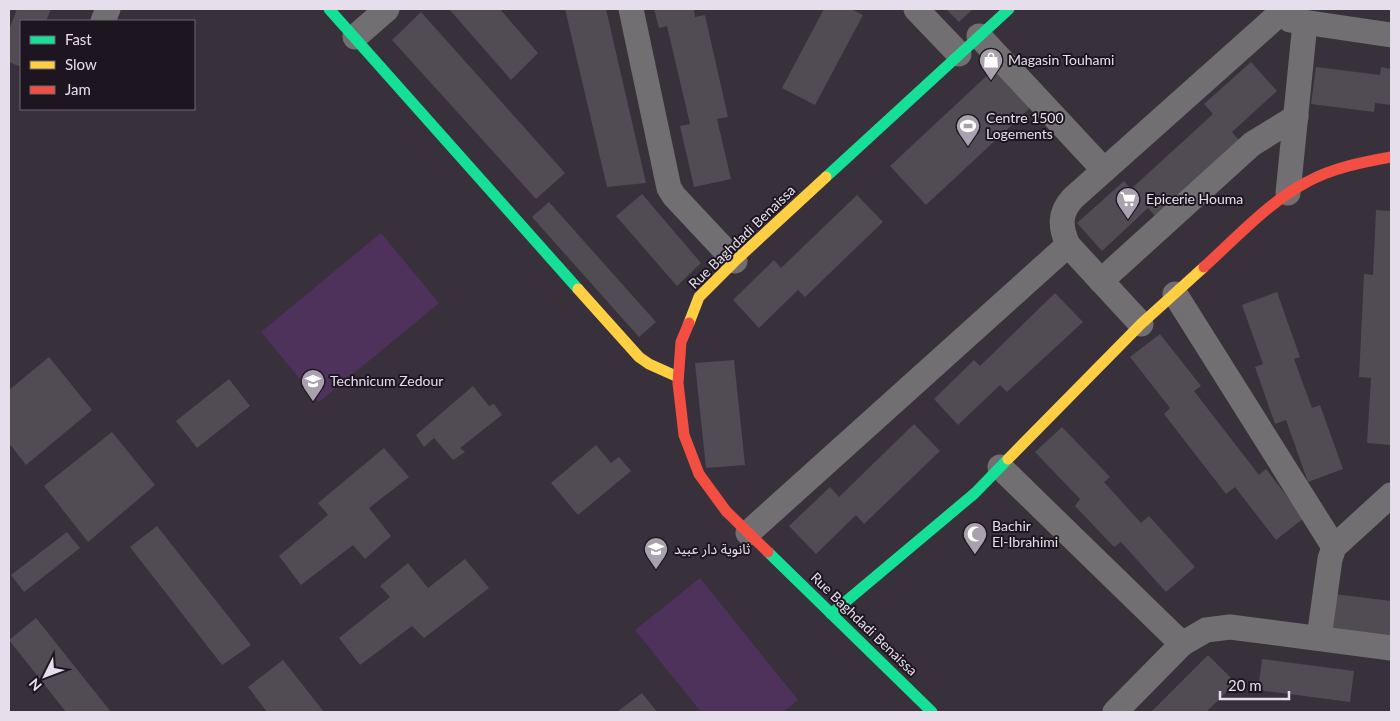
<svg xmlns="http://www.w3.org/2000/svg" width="1400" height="721" viewBox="0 0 1400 721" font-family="Lato,'Noto Sans Arabic',sans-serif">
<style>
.green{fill:#4e325c}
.building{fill:#514b54}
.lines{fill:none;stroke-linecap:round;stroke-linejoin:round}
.street{stroke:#726f73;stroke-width:25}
.fast{stroke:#16e098;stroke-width:11}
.slow{stroke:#ffcf43;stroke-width:11}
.jam{stroke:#f24e42;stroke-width:11}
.labels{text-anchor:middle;stroke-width:4;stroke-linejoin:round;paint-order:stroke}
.poi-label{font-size:14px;fill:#e7deec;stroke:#1d1620;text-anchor:start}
.street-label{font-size:14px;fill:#e7deec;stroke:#1d1620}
</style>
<rect width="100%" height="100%" fill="#38303b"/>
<g class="green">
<path d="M381,233L439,303L319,402L261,332Z"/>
<path d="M700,578L798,700L783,712H701L635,630Z"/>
</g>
<g class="building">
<path d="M17,9H51L46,21H21V67L9,62V30Z"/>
<path d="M449,9H500L538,53L511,80Z"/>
<path d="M565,9H606L646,183L607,187Z"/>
<path d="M654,9H694L695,17L705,15L728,117L717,119L731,179L694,187L680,126L690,124L667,26L659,28Z"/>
<path d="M824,9H851L863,15L815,105L782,88Z"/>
<path d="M946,9H973L959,22Z"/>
<path d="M421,12L565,173L536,199L392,40Z"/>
<path d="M1251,62L1277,91L1232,132L1239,140L1155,216L1148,208L1102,251L1077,223L1124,181L1131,189L1213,114L1204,104Z"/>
<path d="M1316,67L1380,75L1381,67L1391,69V105L1375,103L1374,112L1311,104Z"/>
<path d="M994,69L1030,108L926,205L890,166Z"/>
<path d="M642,194L701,263L677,286L616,216Z"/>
<path d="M857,195L883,222L805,297L798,290L759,328L733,300L774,260L781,268Z"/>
<path d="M549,202L656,322L639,337L532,217Z"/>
<path d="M1376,210L1391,211V445L1367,443L1371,378L1359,377L1364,274L1373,275Z"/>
<path d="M1277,292L1300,357L1294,359L1312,408L1320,405L1343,469L1308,482L1286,420L1275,424L1255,367L1263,364L1242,305Z"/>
<path d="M1055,293L1083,322L1007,392L1000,385L958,425L934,399L974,360L980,366Z"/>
<path d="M1160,334L1201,386L1194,391L1259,475L1266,469L1304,518L1276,540L1235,487L1226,494L1164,414L1170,408L1130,357Z"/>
<path d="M49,357L92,410L26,465L9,443V390Z"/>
<path d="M734,360L745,465L706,468L695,363Z"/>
<path d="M229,379L250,406L197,448L176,421Z"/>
<path d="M473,386L489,406L494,404L502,415L460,448L465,452L453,460L434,438L424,447L416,435Z"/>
<path d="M914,424L940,451L864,524L856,515L816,554L789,526L830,487L839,497Z"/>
<path d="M1062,427L1110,477L1104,482L1141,523L1149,516L1195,567L1166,592L1121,542L1114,547L1075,506L1080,499L1035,452Z"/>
<path d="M112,432L155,485L88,542L44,486Z"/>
<path d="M596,445L611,463L619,457L631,471L578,515L551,483Z"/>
<path d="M384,448L409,477L369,508L391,536L365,559L353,545L301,585L279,556L328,515L318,503Z"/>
<path d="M157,526L251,645L222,665L130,547Z"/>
<path d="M67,532L80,548L24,592L11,575Z"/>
<path d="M465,559L489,588L424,638L412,626L360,665L339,638L390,597L380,586L408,563L428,588Z"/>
<path d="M1334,594L1391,601V637L1330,629Z"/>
<path d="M36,618L111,712H66L9,640Z"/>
<path d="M1208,655L1236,683L1206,712H1151Z"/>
<path d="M1262,659L1354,671L1350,702L1258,690Z"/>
<path d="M283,660L324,712H267L248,687Z"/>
<path d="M642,693L657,712H617Z"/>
</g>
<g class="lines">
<g class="street">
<path d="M631,9L669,188L674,196L735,261"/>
<path d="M916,9L959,54"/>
<path d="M1290,20L1391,35"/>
<path d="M103,21L108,9"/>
<path d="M979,36L1104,170"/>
<path d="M355,37L387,9"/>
<path d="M1288,193L1305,23"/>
<path d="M1068,245C1060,227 1059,213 1073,198L1285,9"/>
<path d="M1101,281L1252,144L1296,117"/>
<path d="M1175,294L1334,547"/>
<path d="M1000,467L1182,644"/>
<path d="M748,533L1068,245L1141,324"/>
<path d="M1319,638L1330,559L1334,547L1391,495"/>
<path d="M1115,712L1182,644L1206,630L1230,627L1391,648"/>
</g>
<g class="fast">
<path d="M329,9L578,289"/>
<path d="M826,177L1009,9"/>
<path d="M768,552L932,712"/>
<path d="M831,614L975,493L1008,459"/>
</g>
<g class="slow">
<path d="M578,289L639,357L649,364L678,377"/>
<path d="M689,323L699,297L735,261L826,177"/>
<path d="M1008,459L1141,324L1204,267"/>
</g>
<g class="jam">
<path d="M1204,267C1235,239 1270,201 1307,182C1332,168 1363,162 1391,157"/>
<path d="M689,323L681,342L678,383L684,435L699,474L726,511L768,552"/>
</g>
</g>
<defs>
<g id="shop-pin" transform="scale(1.25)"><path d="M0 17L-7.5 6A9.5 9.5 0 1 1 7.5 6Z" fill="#aaa1ae" stroke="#1d1620"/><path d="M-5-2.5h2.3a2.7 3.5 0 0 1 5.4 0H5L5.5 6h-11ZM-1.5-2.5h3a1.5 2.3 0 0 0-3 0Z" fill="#fff"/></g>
<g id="stadium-pin" transform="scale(1.25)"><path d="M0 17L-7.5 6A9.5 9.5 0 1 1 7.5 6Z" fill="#aaa1ae" stroke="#1d1620"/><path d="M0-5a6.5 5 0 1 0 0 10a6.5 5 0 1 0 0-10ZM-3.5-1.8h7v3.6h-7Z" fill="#fff"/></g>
<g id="supermarket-pin" transform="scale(1.25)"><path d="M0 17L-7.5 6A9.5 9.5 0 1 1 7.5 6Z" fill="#aaa1ae" stroke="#1d1620"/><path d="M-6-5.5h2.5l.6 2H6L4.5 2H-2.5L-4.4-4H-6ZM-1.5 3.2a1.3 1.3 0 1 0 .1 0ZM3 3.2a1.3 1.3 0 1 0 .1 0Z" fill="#fff"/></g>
<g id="school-pin" transform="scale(1.25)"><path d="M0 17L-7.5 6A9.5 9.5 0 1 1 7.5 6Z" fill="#aaa1ae" stroke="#1d1620"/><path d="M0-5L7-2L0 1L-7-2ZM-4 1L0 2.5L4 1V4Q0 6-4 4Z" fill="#fff"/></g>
<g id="mosque-pin" transform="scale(1.25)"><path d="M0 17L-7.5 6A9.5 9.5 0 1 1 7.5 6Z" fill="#aaa1ae" stroke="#1d1620"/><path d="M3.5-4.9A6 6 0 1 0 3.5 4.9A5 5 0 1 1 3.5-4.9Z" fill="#fff"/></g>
</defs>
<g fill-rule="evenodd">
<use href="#shop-pin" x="991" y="60"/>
<use href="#stadium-pin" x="968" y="126"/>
<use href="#supermarket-pin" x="1128" y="199"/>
<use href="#school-pin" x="313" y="381"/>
<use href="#mosque-pin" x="975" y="534"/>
<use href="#school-pin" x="656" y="549"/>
</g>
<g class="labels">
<g class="poi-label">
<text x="1008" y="65">Magasin Touhami</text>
<text x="986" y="123">Centre 1500<tspan x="986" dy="16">Logements</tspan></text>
<text x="1146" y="204">Epicerie Houma</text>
<text x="330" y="386">Technicum Zedour</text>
<text x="992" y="531">Bachir<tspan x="992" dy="16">El-Ibrahimi</tspan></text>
<text x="674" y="554">ثانوية دار عبيد</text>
</g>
<g class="street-label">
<text transform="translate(742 237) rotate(-44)" y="5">Rue Baghdadi Benaissa</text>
<text transform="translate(864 624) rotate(44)" y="5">Rue Baghdadi Benaissa</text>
</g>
</g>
<rect width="1400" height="721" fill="none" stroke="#e7deec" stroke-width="20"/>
<rect x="20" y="20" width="175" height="90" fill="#1d1620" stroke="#6e6672"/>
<rect x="30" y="36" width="25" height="8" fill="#16e098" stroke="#6e6672"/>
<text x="65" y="45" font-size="15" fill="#e7deec">Fast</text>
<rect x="30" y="61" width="25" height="8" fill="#ffcf43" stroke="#6e6672"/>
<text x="65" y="70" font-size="15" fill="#e7deec">Slow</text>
<rect x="30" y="86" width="25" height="8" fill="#f24e42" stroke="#6e6672"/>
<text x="65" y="95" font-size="15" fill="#e7deec">Jam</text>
<g transform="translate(45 676) rotate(228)" stroke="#1d1620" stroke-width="4" paint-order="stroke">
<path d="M0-4L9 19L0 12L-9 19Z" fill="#e7deec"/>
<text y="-8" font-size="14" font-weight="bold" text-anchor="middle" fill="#e7deec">N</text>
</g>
<path d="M1220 691v8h69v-8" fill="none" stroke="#e7deec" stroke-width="2.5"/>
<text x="1228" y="691" font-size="15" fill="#e7deec" stroke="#1d1620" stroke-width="4" paint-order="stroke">20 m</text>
</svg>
